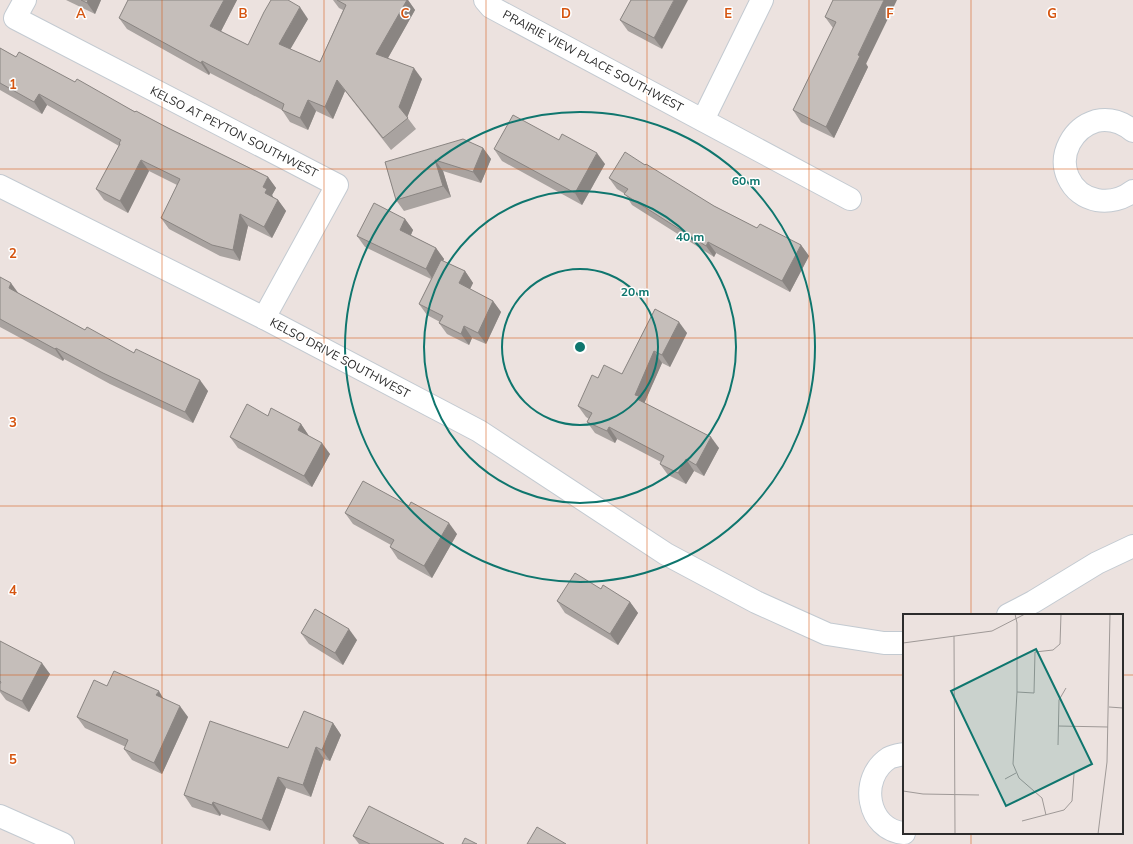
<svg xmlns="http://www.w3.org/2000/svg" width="1133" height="844" viewBox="0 0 1133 844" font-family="Mulish,sans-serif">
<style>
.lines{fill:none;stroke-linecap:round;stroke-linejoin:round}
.minor-casing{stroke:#c3cad1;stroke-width:24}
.minor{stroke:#fff;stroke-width:22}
.wall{fill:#a9a3a0}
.shaded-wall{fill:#8a8582}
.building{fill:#c5beba;stroke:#8a8582}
.grid{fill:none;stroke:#d5540f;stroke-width:1;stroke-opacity:0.55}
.ring{fill:none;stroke:#0f766e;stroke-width:2}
.labels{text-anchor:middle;stroke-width:3;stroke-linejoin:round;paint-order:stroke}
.street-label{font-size:12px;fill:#2c2c2c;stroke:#fff}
.inset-road{fill:none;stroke:#9f9997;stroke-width:1}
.view{fill:#0f766e;fill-opacity:0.15;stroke:#0f766e;stroke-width:2}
.inset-edge{fill:none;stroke:#2c2c2c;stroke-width:2}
.grid-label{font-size:13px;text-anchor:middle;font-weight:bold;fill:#d5540f;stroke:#fff;stroke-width:3;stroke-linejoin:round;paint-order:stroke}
.centre{fill:#0f766e;stroke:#fff;stroke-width:2}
.ring-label{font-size:12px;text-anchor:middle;font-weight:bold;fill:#0f766e;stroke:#fff;stroke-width:3;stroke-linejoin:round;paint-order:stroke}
</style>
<rect width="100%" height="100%" fill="#ece2df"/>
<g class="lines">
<g class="minor-casing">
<g id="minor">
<path d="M25,0L15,18L337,185L264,318"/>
<path d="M485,0L491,7L850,199"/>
<path d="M703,120L762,0"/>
<path d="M1133,131C1122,122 1110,118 1096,121C1073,128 1058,154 1068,177C1080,204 1112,207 1133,191"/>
<path d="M0,186L264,318L479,431L666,554L756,602L827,634L884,643H904"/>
<path d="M1008,615L1033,602L1097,563L1133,546"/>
<path d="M904,754C899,755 893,756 889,758C858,778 867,830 904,833"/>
<path d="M0,816L63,844"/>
</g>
</g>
<use href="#minor" class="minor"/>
</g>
<g class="wall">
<path d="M66,0H101L95,14Z"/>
<path d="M128,0H237L221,31L248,45L308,19L290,49L320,62L343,10L339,8L333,0H408L415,10L388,58L422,79L407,117L416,129L391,150L345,91L333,119L316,111L308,130L290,122L282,110L210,73L209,75L127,29L119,18Z"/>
<path d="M631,0L662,49L628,31L620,20Z"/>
<path d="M833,0L868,67L834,138L801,122L793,110L833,28L825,17Z"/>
<path d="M0,48L16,57L75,82L268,177L276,188L272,195L273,197L278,200L286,211L272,238L248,226L240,261L220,256L169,229L161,218L177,185L149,171L128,213L104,200L96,189L119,146L47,105L42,114L0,90Z"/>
<path d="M559,140L605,164L582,205L502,161L494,149Z"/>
<path d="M483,148L491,159L481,183L443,171L451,197L404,211L396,200L385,162Z"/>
<path d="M645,165L714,206L757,228L801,245L809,256L790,292L716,253L714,257L632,205L625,194L617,189L609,178Z"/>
<path d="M405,219L413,230L411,235L436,248L444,259L443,261L465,271L473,283L470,289L493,301L501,312L486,344L472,338L469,345L447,334L439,323L440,322L427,315L419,304L431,279L365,247L357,236Z"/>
<path d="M0,277L18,293L85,330L134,353L208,391L193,423L110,384L64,359L63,361L0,327Z"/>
<path d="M655,309L687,333L670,367L662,363L644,403L719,448L704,476L694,471L686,484L668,475L660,464L661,462L617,439L615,443L595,433L587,422L589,419L586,417L578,406L622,374Z"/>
<path d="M268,416L301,424L309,436L330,454L312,487L238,448L230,437Z"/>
<path d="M345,513L457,534L432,578L398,559L390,547L391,545L353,524Z"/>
<path d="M557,601L630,602L638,613L618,645L565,613Z"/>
<path d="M301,633L357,640L343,665L309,644Z"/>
<path d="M0,641L50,674L29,712L6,700L0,692Z"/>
<path d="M107,686L164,699L188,717L162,774L132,760L124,749L126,747L85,728L77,717Z"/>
<path d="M333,723L341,735L330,761L324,759L311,797L286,788L270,831L221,814L220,816L192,807L184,795L288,748Z"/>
<path d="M353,836L444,844H359Z"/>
</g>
<g class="shaded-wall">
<path d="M88,0H101L95,14L87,3Z"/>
<path d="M224,0H237L218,37L210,26Z"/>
<path d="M407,0H408L415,10L384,65L376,54Z"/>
<path d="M674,0H688L662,49L654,38Z"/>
<path d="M884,0H897L866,64L868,67L834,138L826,127L858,55Z"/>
<path d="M300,7L308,19L287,55L279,44Z"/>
<path d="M202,61L210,73L209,75L201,63Z"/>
<path d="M414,68L422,79L407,118L399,107Z"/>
<path d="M337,80L345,91L333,119L325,107Z"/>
<path d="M39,94L47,105L42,114L34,102Z"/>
<path d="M308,100L316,111L308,130L300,118Z"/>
<path d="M483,148L491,159L481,183L473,172Z"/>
<path d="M597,153L605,164L582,205L575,193Z"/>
<path d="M141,160L149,171L128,213L120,201Z"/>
<path d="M435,160L443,171L451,197L443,186Z"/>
<path d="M268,177L276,188L272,195L275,200L265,193L263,187Z"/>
<path d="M278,200L286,211L272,238L264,227Z"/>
<path d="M240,214L248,226L240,261L233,250Z"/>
<path d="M405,219L413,230L408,241L400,230Z"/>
<path d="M708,242L716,253L714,257L706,246Z"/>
<path d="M801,245L809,256L790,292L782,281Z"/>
<path d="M436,248L444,259L434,281L426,269Z"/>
<path d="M465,271L473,283L467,295L459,283Z"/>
<path d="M11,283L19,294L9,288Z"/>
<path d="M493,301L501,312L486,344L478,333Z"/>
<path d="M679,322L687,333L670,367L662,355Z"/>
<path d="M464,326L472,338L469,345L461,334Z"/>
<path d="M56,348L64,359L63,361L55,349Z"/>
<path d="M654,351L662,363L644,404L637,399L635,395Z"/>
<path d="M200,380L208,391L193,423L185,412Z"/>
<path d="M301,424L309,436L298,430Z"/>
<path d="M609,427L617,439L615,443L607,431Z"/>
<path d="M711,437L719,448L704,476L696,465Z"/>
<path d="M322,443L330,454L312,487L304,476Z"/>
<path d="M686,459L694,471L686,484L678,473Z"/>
<path d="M449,523L457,534L432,578L424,566Z"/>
<path d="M630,602L638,613L618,645L610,634Z"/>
<path d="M349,629L357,640L343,665L335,653Z"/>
<path d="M42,663L50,674L29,712L22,701Z"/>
<path d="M159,691L166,703L156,695Z"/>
<path d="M180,706L188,717L162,774L154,763Z"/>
<path d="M333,723L341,735L330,761L322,750Z"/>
<path d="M316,747L324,759L311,797L303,785Z"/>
<path d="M278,777L286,788L270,831L262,820Z"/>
<path d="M213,802L221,814L220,816L212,805Z"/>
</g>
<g class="building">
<path d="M81,0H88L87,3Z"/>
<path d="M128,0H224L210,26L248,45L264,12L271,0H288L300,7L279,44L320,62L346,5L337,0H407L376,54L414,68L399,107L408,118L383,138L337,80L325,107L308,100L300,118L282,110L284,104L202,61L201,63L119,18Z"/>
<path d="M631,0H674L654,38L620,20Z"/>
<path d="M833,0H884L858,55L860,56L826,127L793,110L836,22L825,17Z"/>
<path d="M0,48L16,57L19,52L75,82L77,79L135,112L136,111L168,128L268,177L263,187L267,189L265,193L278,200L264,227L240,214L233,250L212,245L161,218L180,179L141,160L120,201L96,189L120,144L119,143L121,140L39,94L34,102L0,83Z"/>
<path d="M513,115L559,140L562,134L597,153L575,193L494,149Z"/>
<path d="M463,139L483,148L473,172L435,160L443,186L396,200L385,162Z"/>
<path d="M625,152L645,165L646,164L714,206L757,228L760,224L801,245L782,281L708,242L706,246L624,194L628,189L609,178Z"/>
<path d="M374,203L405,219L400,230L436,248L426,269L357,236Z"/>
<path d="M441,260L465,271L459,283L493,301L478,333L464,326L461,334L439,323L443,316L419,304Z"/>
<path d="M0,277L11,283L9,288L85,330L87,327L134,353L136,349L200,380L185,412L103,373L56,348L55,349L0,319Z"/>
<path d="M655,309L679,322L662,355L654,351L635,395L639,396L637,399L711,437L696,465L686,459L678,473L660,464L664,456L609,427L607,431L587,422L592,413L578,406L592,375L598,378L604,365L622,374Z"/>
<path d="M247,404L268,416L271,408L301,424L298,430L322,443L304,476L230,437Z"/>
<path d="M363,481L409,506L411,502L449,523L424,566L390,547L394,540L345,513Z"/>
<path d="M575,573L601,589L603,585L630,602L610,634L557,601Z"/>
<path d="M315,609L349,629L335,653L301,633Z"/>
<path d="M0,641L42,663L22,701L0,690V684L1,682L0,681Z"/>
<path d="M114,671L159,691L156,695L180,706L154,763L124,749L128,740L77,717L94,680L107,686Z"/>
<path d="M304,711L333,723L322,750L316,747L303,785L278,777L262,820L213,802L212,805L184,795L210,721L288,748Z"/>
<path d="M369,806L444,844H370L353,836Z"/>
<path d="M537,827L566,844H527Z"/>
<path d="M465,838L477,844H462Z"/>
</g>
<path class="grid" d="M162,0V844M324,0V844M486,0V844M647,0V844M809,0V844M971,0V615M0,169H1133M0,338H1133M0,506H1133M0,675H904M1122,675H1133M971,833V844"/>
<g class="ring">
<circle cx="580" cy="347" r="78"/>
<circle cx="580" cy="347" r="156"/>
<circle cx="580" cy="347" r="235"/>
</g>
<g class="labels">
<g class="street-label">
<text transform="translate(593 61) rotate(28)" y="4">PRAIRIE VIEW PLACE SOUTHWEST</text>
<text transform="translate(234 132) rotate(27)" y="4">KELSO AT PEYTON SOUTHWEST</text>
<text transform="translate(340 358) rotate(28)" y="4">KELSO DRIVE SOUTHWEST</text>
</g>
</g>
<g transform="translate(903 614)">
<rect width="220" height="220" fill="#ece2df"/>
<path class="inset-road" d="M112,0L114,9V78L110,150L116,164L139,184L143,201M51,22L52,220M0,29L89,17L122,0M0,71V176M114,78L131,79L132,38L150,36L157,30L158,0M206,93L220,94M155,112L205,113M155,131L156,86L163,74M102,165L113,159M0,177L20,180L76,181M119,207L161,196L169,187L171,160M195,220L204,148L207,0"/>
<path class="view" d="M133,35L189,150L103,192L48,77Z"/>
<rect width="220" height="220" class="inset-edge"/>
</g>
<g class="grid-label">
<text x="81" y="18">A</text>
<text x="243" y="18">B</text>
<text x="405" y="18">C</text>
<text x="566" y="18">D</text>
<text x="728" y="18">E</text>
<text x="890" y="18">F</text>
<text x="1052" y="18">G</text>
<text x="13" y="89">1</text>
<text x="13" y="258">2</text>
<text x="13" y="427">3</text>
<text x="13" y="595">4</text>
<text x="13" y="764">5</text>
</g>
<circle cx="580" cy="347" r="6" class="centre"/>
<g class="ring-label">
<text x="746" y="185">60 m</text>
<text x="690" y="241">40 m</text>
<text x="635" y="296">20 m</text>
</g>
</svg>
